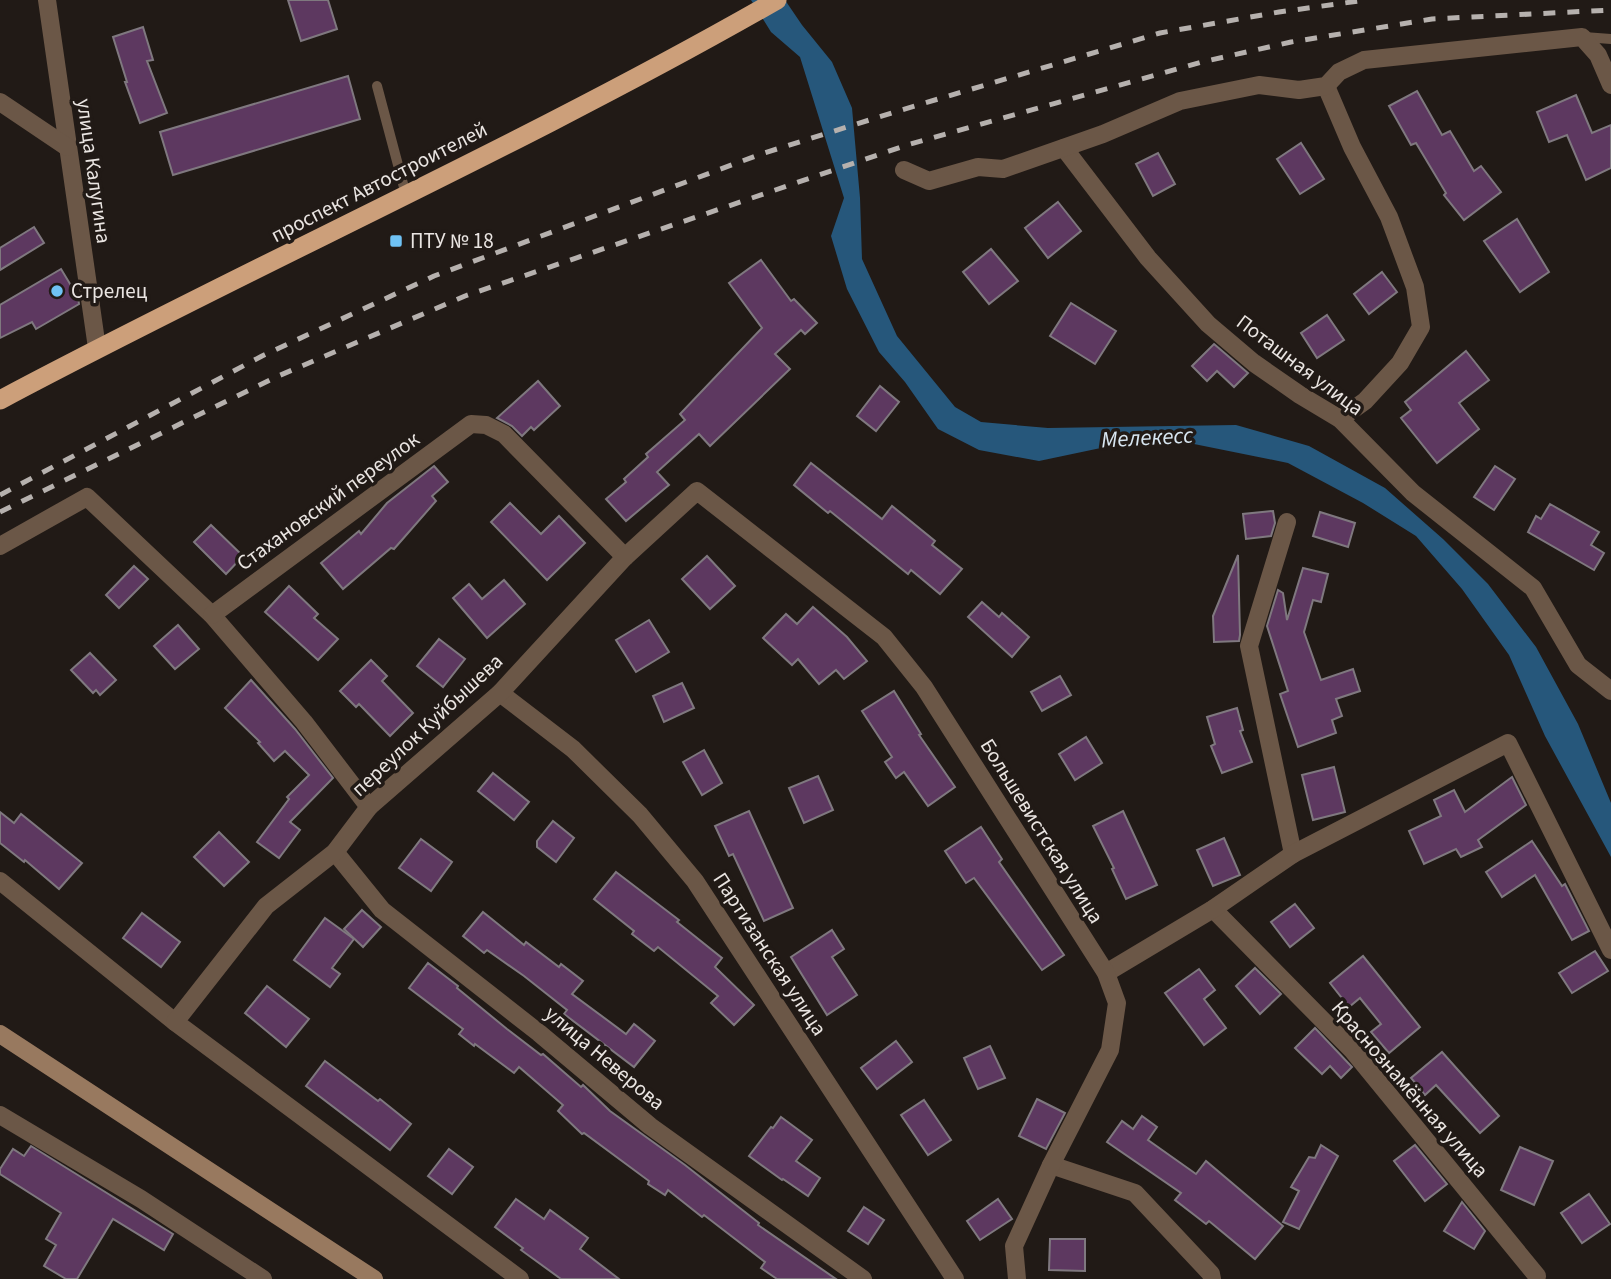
<svg xmlns="http://www.w3.org/2000/svg" width="1611" height="1279" viewBox="0 0 1611 1279" font-family="'Source Sans 3',sans-serif">
<style>
.water{fill:#26577b}
.building{fill:#5d3860;stroke:#7f787f;stroke-width:2}
.lines{fill:none;stroke-linecap:round;stroke-linejoin:round}
.service{stroke:#6b5747;stroke-width:10}
.minor{stroke:#6b5747;stroke-width:18}
.secondary{stroke:#98795f;stroke-width:18}
.trunk{stroke:#cc9f7a;stroke-width:19}
.rail{stroke:#b6b1ae;stroke-width:5;stroke-dasharray:12 12;stroke-linecap:butt}
.poi-dot{fill:#6fc2f4;stroke:#211a16;stroke-width:2.5}
.labels{text-anchor:middle;stroke-width:7;stroke-linejoin:round;paint-order:stroke}
.street-label{font-size:21px;fill:#eae5e2;stroke:#211a16}
.poi-label{font-size:21px;fill:#eae5e2;stroke:#211a16;text-anchor:start}
.water-label{font-size:23px;font-style:italic;fill:#d8e6f1;stroke:#211a16}
</style>
<rect width="100%" height="100%" fill="#211a16"/>
<path class="water" d="M751,0H785L802,25L832,62L852,108L860,198L862,259L897,336L955,407L981,422L1048,428L1236,425L1309,446L1385,488L1443,539L1488,584L1536,647L1578,724L1611,803V857L1545,736L1509,655L1462,589L1416,536L1363,503L1288,463L1194,444L1115,445L1039,461L979,450L938,429L905,382L879,352L847,289L831,236L844,198L800,57L771,32Z"/>
<g class="building">
<path d="M288,0H328L337,29L301,41Z"/>
<path d="M143,27L153,60L147,61L167,113L140,123L125,82H127L113,37Z"/>
<path d="M348,76L360,119L173,175L160,132Z"/>
<path d="M1417,91L1442,135L1450,131L1474,171L1481,166L1501,192L1464,220L1444,195L1446,193L1416,143L1411,145L1389,106Z"/>
<path d="M1576,95L1592,133L1611,125V168L1586,180L1567,135L1549,142L1537,112Z"/>
<path d="M1301,143L1324,179L1300,194L1277,159Z"/>
<path d="M1158,153L1175,184L1153,196L1136,164Z"/>
<path d="M1058,202L1081,231L1048,258L1025,228Z"/>
<path d="M1517,219L1549,272L1520,292L1484,241Z"/>
<path d="M34,227L44,243L0,270V248Z"/>
<path d="M991,249L1018,281L989,304L963,272Z"/>
<path d="M761,260L791,301L794,299L817,323L805,334L801,330L775,354L790,369L710,446L699,434L657,472L669,485L626,521L606,499L626,482L624,479L648,457L646,454L685,420L680,414L762,328L729,283Z"/>
<path d="M61,269L78,297L79,304L36,329L32,322L0,338V305Z"/>
<path d="M1382,272L1397,292L1369,314L1354,294Z"/>
<path d="M1071,303L1116,331L1095,364L1050,336Z"/>
<path d="M1327,315L1344,340L1317,358L1301,333Z"/>
<path d="M1214,344L1248,373L1234,387L1217,371L1207,381L1192,366Z"/>
<path d="M1466,351L1489,380L1459,403L1479,429L1437,463L1401,418L1411,410L1405,402Z"/>
<path d="M538,381L560,406L534,430L531,427L522,436L512,426L497,418Z"/>
<path d="M880,386L899,402L876,431L857,416Z"/>
<path d="M811,463L882,519L892,506L935,541L932,545L962,569L940,594L911,570L908,574L830,511L828,513L794,485Z"/>
<path d="M434,466L448,482L432,496L436,501L394,549L391,548L343,589L321,563L359,531L361,534L387,503Z"/>
<path d="M1495,466L1515,479L1494,510L1474,497Z"/>
<path d="M510,503L541,534L559,516L585,543L547,580L491,522Z"/>
<path d="M1550,504L1599,532L1591,545L1604,553L1594,570L1528,532L1536,516L1541,519Z"/>
<path d="M1273,511L1275,523L1271,536L1246,539L1243,514Z"/>
<path d="M1320,512L1355,523L1348,547L1313,536Z"/>
<path d="M211,525L243,556L226,574L194,542Z"/>
<path d="M1238,555L1240,635L1239,641L1214,642L1213,616Z"/>
<path d="M707,556L735,586L710,609L682,579Z"/>
<path d="M134,566L148,579L119,608L106,595Z"/>
<path d="M1303,568L1328,574L1321,602L1313,600L1304,632L1321,680L1353,669L1360,691L1336,699L1342,716L1332,720L1336,733L1298,747L1280,694L1288,691L1267,626L1278,590L1283,593L1287,620Z"/>
<path d="M504,580L525,604L487,638L453,598L469,584L482,599Z"/>
<path d="M289,586L318,614L314,618L338,639L318,660L265,612Z"/>
<path d="M982,602L999,617L1002,613L1029,637L1012,657L968,617Z"/>
<path d="M813,607L847,637L867,661L844,679L836,670L819,684L798,659L792,665L763,638L786,614L797,624Z"/>
<path d="M649,620L669,652L636,672L616,640Z"/>
<path d="M178,625L199,649L175,669L154,646Z"/>
<path d="M439,639L465,659L443,687L417,666Z"/>
<path d="M90,653L116,680L100,695L96,690L93,693L71,670Z"/>
<path d="M371,660L387,676L382,681L413,713L390,736L359,704L356,707L340,691Z"/>
<path d="M1060,676L1071,695L1042,711L1031,692Z"/>
<path d="M251,680L295,729L333,778L290,822L300,830L279,858L257,842L289,799L287,797L309,775L285,751L274,761L258,743L260,742L225,708Z"/>
<path d="M682,683L694,708L664,722L653,696Z"/>
<path d="M894,691L921,734L919,735L955,787L928,806L904,772L896,778L885,762L892,757L862,711Z"/>
<path d="M1237,708L1243,730L1240,731L1252,762L1222,773L1211,746L1215,744L1207,717Z"/>
<path d="M1086,737L1102,763L1075,780L1059,754Z"/>
<path d="M704,750L722,783L702,795L683,762Z"/>
<path d="M1334,767L1345,812L1313,820L1302,775Z"/>
<path d="M493,773L529,802L514,820L478,791Z"/>
<path d="M818,776L833,810L804,823L789,788Z"/>
<path d="M1512,777L1526,805L1478,840L1482,847L1461,857L1456,849L1424,864L1409,831L1441,816L1434,800L1454,790L1465,812Z"/>
<path d="M749,811L793,908L764,921L733,854L729,856L715,826Z"/>
<path d="M1123,811L1157,885L1126,899L1112,869L1114,868L1093,826Z"/>
<path d="M0,812L14,823L21,814L82,863L59,889L25,860L24,862L0,843Z"/>
<path d="M553,821L574,838L556,862L537,847V841Z"/>
<path d="M981,827L1002,859L999,862L1064,955L1042,970L974,878L966,883L945,851Z"/>
<path d="M219,832L249,862L224,886L194,857Z"/>
<path d="M1224,838L1240,875L1213,886L1197,850Z"/>
<path d="M421,839L452,862L431,891L399,868Z"/>
<path d="M1532,841L1562,886L1565,884L1589,931L1572,940L1535,875L1502,897L1486,872Z"/>
<path d="M616,872L679,920L677,922L722,958L715,967L754,1005L734,1025L711,1003L718,996L658,947L654,951L632,934L634,931L594,899Z"/>
<path d="M1295,904L1314,928L1290,947L1271,922Z"/>
<path d="M362,910L381,927L363,947L344,929Z"/>
<path d="M483,912L524,945L526,942L559,967L561,964L583,981L572,994L626,1034L634,1024L655,1041L634,1067L564,1014L567,1010L524,976L487,950L484,953L463,936Z"/>
<path d="M142,913L180,942L161,967L123,938Z"/>
<path d="M325,918L354,939L332,968L340,974L330,987L294,960Z"/>
<path d="M832,930L844,949L832,957L857,995L827,1015L791,957Z"/>
<path d="M1595,951L1608,971L1572,993L1559,973Z"/>
<path d="M1363,956L1420,1027L1389,1053L1371,1032L1381,1024L1360,998L1349,1007L1330,983Z"/>
<path d="M428,963L458,986L457,988L507,1029L541,1055L543,1054L581,1087L583,1085L610,1111L685,1165L759,1223L758,1225L836,1279H777L761,1268L765,1262L704,1215L702,1217L668,1190L665,1195L648,1184L649,1181L584,1133L582,1134L558,1111L563,1105L519,1067L514,1073L475,1044L474,1046L459,1034L463,1029L409,988Z"/>
<path d="M1255,968L1281,994L1260,1014L1236,986Z"/>
<path d="M1199,969L1215,990L1204,999L1226,1028L1204,1045L1165,993Z"/>
<path d="M267,986L309,1019L286,1047L245,1013Z"/>
<path d="M1315,1028L1352,1067L1341,1078L1330,1066L1322,1074L1295,1048Z"/>
<path d="M896,1041L912,1062L877,1089L861,1068Z"/>
<path d="M990,1046L1005,1078L978,1089L964,1058Z"/>
<path d="M1442,1052L1499,1116L1480,1133L1436,1085L1425,1095L1411,1078Z"/>
<path d="M325,1061L378,1101L380,1099L411,1124L390,1150L306,1086Z"/>
<path d="M1037,1099L1065,1113L1046,1149L1019,1136Z"/>
<path d="M924,1100L951,1140L928,1155L901,1115Z"/>
<path d="M1142,1116L1157,1127L1148,1140L1196,1174L1206,1161L1283,1226L1255,1259L1209,1221L1206,1224L1175,1200L1181,1193L1107,1142L1122,1121L1133,1129Z"/>
<path d="M781,1117L812,1140L796,1161L820,1178L808,1196L783,1179L782,1180L749,1156L771,1127L773,1128Z"/>
<path d="M1321,1145L1338,1156L1299,1229L1283,1222L1299,1191L1291,1187L1309,1157L1315,1158Z"/>
<path d="M1415,1145L1447,1184L1425,1201L1394,1161Z"/>
<path d="M31,1146L173,1234L164,1250L113,1219L77,1279H66L44,1266L56,1245L46,1239L61,1213L0,1174V1169L13,1149L24,1156Z"/>
<path d="M1520,1147L1553,1161L1534,1205L1501,1190Z"/>
<path d="M449,1149L473,1167L452,1194L428,1176Z"/>
<path d="M1589,1194L1610,1224L1582,1243L1561,1213Z"/>
<path d="M516,1199L544,1219L550,1210L588,1238L580,1249L619,1279H561L521,1250L523,1248L495,1227Z"/>
<path d="M998,1199L1012,1219L980,1240L967,1221Z"/>
<path d="M1462,1202L1485,1231L1474,1249L1444,1231Z"/>
<path d="M864,1207L884,1220L868,1244L848,1231Z"/>
<path d="M1050,1239H1085V1271L1049,1270Z"/>
</g>
<g class="lines">
<g class="service">
<path d="M1584,37L1611,39"/>
<path d="M377,86L406,195"/>
</g>
<g class="minor">
<path d="M47,0L97,348"/>
<path d="M1326,86L1352,147L1389,217L1415,287L1421,327L1400,363L1365,401L1340,419"/>
<path d="M0,102L67,147"/>
<path d="M1064,148L1148,258L1208,324L1254,363L1300,395L1340,419L1413,493L1533,588L1578,665L1611,691"/>
<path d="M904,170L929,181L978,167L1003,169L1103,134L1180,101L1259,85L1299,90L1326,86L1339,72L1364,60L1582,37L1598,55L1611,85"/>
<path d="M1287,522L1249,646L1293,854"/>
<path d="M0,546L87,497L212,615L304,722L369,807"/>
<path d="M212,615L471,424L486,425L504,434L625,557"/>
<path d="M500,693L573,749L640,815L695,881L955,1279"/>
<path d="M335,852L382,910L539,1033L650,1126L863,1279"/>
<path d="M0,881L175,1022"/>
<path d="M1213,909L1353,1051L1537,1276"/>
<path d="M1106,973L1213,909L1293,854L1508,743L1611,950"/>
<path d="M0,1115L141,1199L263,1279"/>
<path d="M1051,1165L1135,1193L1211,1274L1212,1279"/>
<path d="M520,1279L175,1022L266,906L335,852L369,807L500,693L625,557L697,491L884,637L924,687L1106,973L1117,1003L1110,1050L1051,1165L1014,1246L1017,1279"/>
</g>
<path class="secondary" d="M0,1034L374,1279"/>
<path class="trunk" d="M0,400C257,263 524,145 777,0"/>
<g class="rail">
<path d="M0,495L262,356L434,276L761,154L898,111L1160,33L1279,12L1366,0"/>
<path d="M0,512L276,377L465,296L907,145L1202,62L1291,42L1432,19L1611,10"/>
</g>
</g>
<g class="poi-dot">
<rect x="389" y="234" width="14" height="14" rx="3.5"/>
<circle cx="57" cy="291" r="7"/>
</g>
<g class="labels">
<g class="street-label">
<text transform="translate(94 171) rotate(82)" y="7">улица Калугина</text>
<text transform="translate(379 182) rotate(-27)" y="7">проспект Автостроителей</text>
<text transform="translate(1300 365) rotate(37)" y="7">Поташная улица</text>
<text transform="translate(328 501) rotate(-36)" y="7">Стахановский переулок</text>
<text transform="translate(427 725) rotate(-43)" y="7">переулок Куйбышева</text>
<text transform="translate(1042 831) rotate(58)" y="7">Большевистская улица</text>
<text transform="translate(770 954) rotate(57)" y="7">Партизанская улица</text>
<text transform="translate(605 1058) rotate(40)" y="7">улица Неверова</text>
<text transform="translate(1410 1089) rotate(49)" y="7">Краснознамённая улица</text>
</g>
<g class="poi-label">
<text x="410" y="248">ПТУ № 18</text>
<text x="71" y="298">Стрелец</text>
</g>
<g class="water-label">
<text transform="translate(1147 437) rotate(-3)" y="8">Мелекесс</text>
</g>
</g>
</svg>
